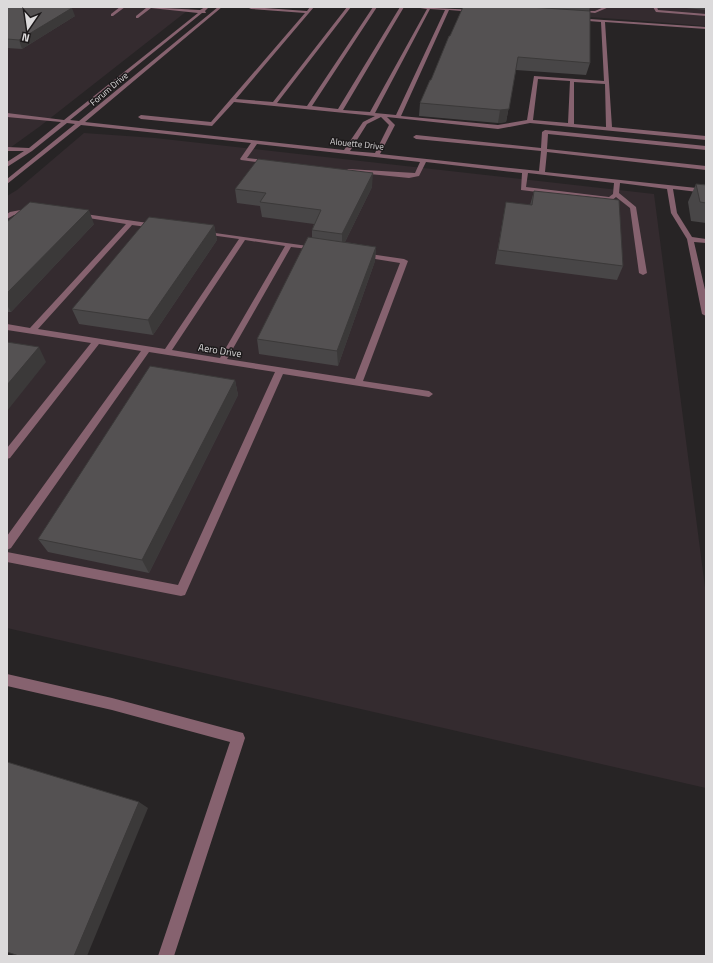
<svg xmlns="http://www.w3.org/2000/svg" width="713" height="963" viewBox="0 0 713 963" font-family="'Titillium Web',sans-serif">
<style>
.built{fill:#342b2f}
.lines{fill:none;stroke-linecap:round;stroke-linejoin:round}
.minor{fill:#86626f;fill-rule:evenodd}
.wall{fill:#484647}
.shaded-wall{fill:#3b3939}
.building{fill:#545152;stroke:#3b3939}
.labels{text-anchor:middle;stroke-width:3;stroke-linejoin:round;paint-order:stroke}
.far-street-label{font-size:9px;fill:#dcdadb;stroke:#1d1a1b}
.street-label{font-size:10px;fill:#dcdadb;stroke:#1d1a1b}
</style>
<rect width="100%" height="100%" fill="#272425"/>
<g class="built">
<path d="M7,7H192L39,127L7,150Z"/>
<path d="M450,7H706V26L631,20Z"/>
<path d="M84,133L155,138L654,194L706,595V788L7,628V196L17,190Z"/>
</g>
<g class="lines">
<g class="minor">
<path d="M120,7H125L113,16H111V14Z"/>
<path d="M145,7L200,10L205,7H209L205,11L206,13H202L70,120L79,121L218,7H222L85,122L344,150L363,122L375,116L234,102L212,126L141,119L138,117L141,115L211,122L305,13L251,9L249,8L250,7L307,11L310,7H314L236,99L273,102L347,7H351L277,103L307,106L373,7H377L312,106L338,109L400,7H404L343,110L370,112L427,9L413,7L476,10L475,12L449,10L401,116L498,125L527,120L534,76L604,81L601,22L576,20L575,18L706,27V29L605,22L612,127L706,136V140L530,123L498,129L387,117L395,125L380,154L539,171L541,151L416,139L413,137L416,135L541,148L542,132L545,130L706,146V150L548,134L547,149L706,166V170L547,152L545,172L706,189V193L673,189L677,213L692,237L706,239V243L694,242L706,294V316L702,314L687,239L671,213L667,189L620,183L619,193L636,207L647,273L643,275L639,273L630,208L616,197L611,201L521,190L522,173L426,162L419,176L409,178L350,172L347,170L348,169L415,173L420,162L257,144L247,158L272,161L273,162L270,164L241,160L240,159L251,143L81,125L7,184V179L75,124L67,123L32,151L7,167V162L24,151H7V147L29,148L61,122L7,117V113L64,120L198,13L151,8L138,18H136V16L146,8ZM430,9L445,10L396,115L375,113ZM538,79L570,81L568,123L533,120ZM574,82L605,84L606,127L574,124ZM381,117L389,125L375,153L350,151L367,124ZM528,173L614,183L613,194L609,197L526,187Z"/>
<path d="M604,7H609L595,13L576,11H595Z"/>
<path d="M653,7H657L658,10L706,14V16L656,12Z"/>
<path d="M31,208L34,210L33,211L14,215L7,219V214L10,212Z"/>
<path d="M78,213L155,224L158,226L155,228L132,225L38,329L165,349L239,239L203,234L201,233V231L315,247L319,249L317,250L291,247L227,359L355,379L400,263L363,257L359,255L363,253L404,259L408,261L363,381L429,391L433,394L429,397L283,374L185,595L181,596L7,562V552L178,585L275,372L149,352L11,548L7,550V536L141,351L99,344L10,458L7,459V448L91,343L7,330V324L30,328L126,224L76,216V214ZM245,240L285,246L220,358L172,350Z"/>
<path d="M7,674L112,698L243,733L245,738L174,956H158L230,742L112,710L7,686Z"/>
</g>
</g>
<g class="wall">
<path d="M7,7L75,16L22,49L7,48Z"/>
<path d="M463,7H590L589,11L590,63L586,75L516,70L506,122L498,123L419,116L420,103L431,80Z"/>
<path d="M685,7H706V10L686,8Z"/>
<path d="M696,184L706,185V223L691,221L688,202Z"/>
<path d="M372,187L345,242L376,247L375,261L338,366L259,354L257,339L312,237V230L314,224L262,217L260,206L237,203L235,189Z"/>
<path d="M534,191L623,266L617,280L495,264L506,202L530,205Z"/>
<path d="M7,222L94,224L11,312H7Z"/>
<path d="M214,225L217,240L153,335L79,324L72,309Z"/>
<path d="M235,380L238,395L149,573L48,552L38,539Z"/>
</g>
<g class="shaded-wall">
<path d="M72,8L75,16L22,49L19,40Z"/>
<path d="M518,57L506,122L498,123L500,110Z"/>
<path d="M373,173L372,187L342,248V234Z"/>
<path d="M89,210L94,224L11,312L7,305V293Z"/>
<path d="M214,225L217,240L153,335L148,320Z"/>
<path d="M376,247L375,261L338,366L337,351Z"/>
<path d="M39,347L46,362L7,411V385Z"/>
<path d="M235,380L238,395L149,573L142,560Z"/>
<path d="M139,802L148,808L87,956H74Z"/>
</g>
<g class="building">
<path d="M7,7H62L72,8L19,40L7,39Z"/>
<path d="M463,7H529L590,11V63L518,57L509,109L500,110L420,103L430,80H431L449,36H450Z"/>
<path d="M258,159L373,173L342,234L312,230L321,210L260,202L266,193L235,189Z"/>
<path d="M696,184L706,185V203L700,202Z"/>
<path d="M534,191L619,200L623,266L498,250L506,202L532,205Z"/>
<path d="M30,202L89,210L7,293V222Z"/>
<path d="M149,217L214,225L148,320L72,309Z"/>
<path d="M308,237L376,247L337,351L257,339Z"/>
<path d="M7,342L39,347L7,385Z"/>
<path d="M150,366L235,380L142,560L38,539Z"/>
<path d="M7,762L139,802L74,956H19L7,952Z"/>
</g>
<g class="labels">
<g class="far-street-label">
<text transform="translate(109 89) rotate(-40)" y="3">Forum Drive</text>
<text transform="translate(357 144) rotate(6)" y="3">Alouette Drive</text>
</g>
<g class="street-label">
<text transform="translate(220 350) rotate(9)" y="4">Aero Drive</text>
</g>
</g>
<rect width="713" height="963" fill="none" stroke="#dcdadb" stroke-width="16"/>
<g transform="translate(28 28) rotate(193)" stroke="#1d1a1b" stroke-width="3" paint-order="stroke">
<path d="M0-3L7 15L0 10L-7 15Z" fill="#dcdadb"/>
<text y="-6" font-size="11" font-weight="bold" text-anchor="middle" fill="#dcdadb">N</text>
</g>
</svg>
